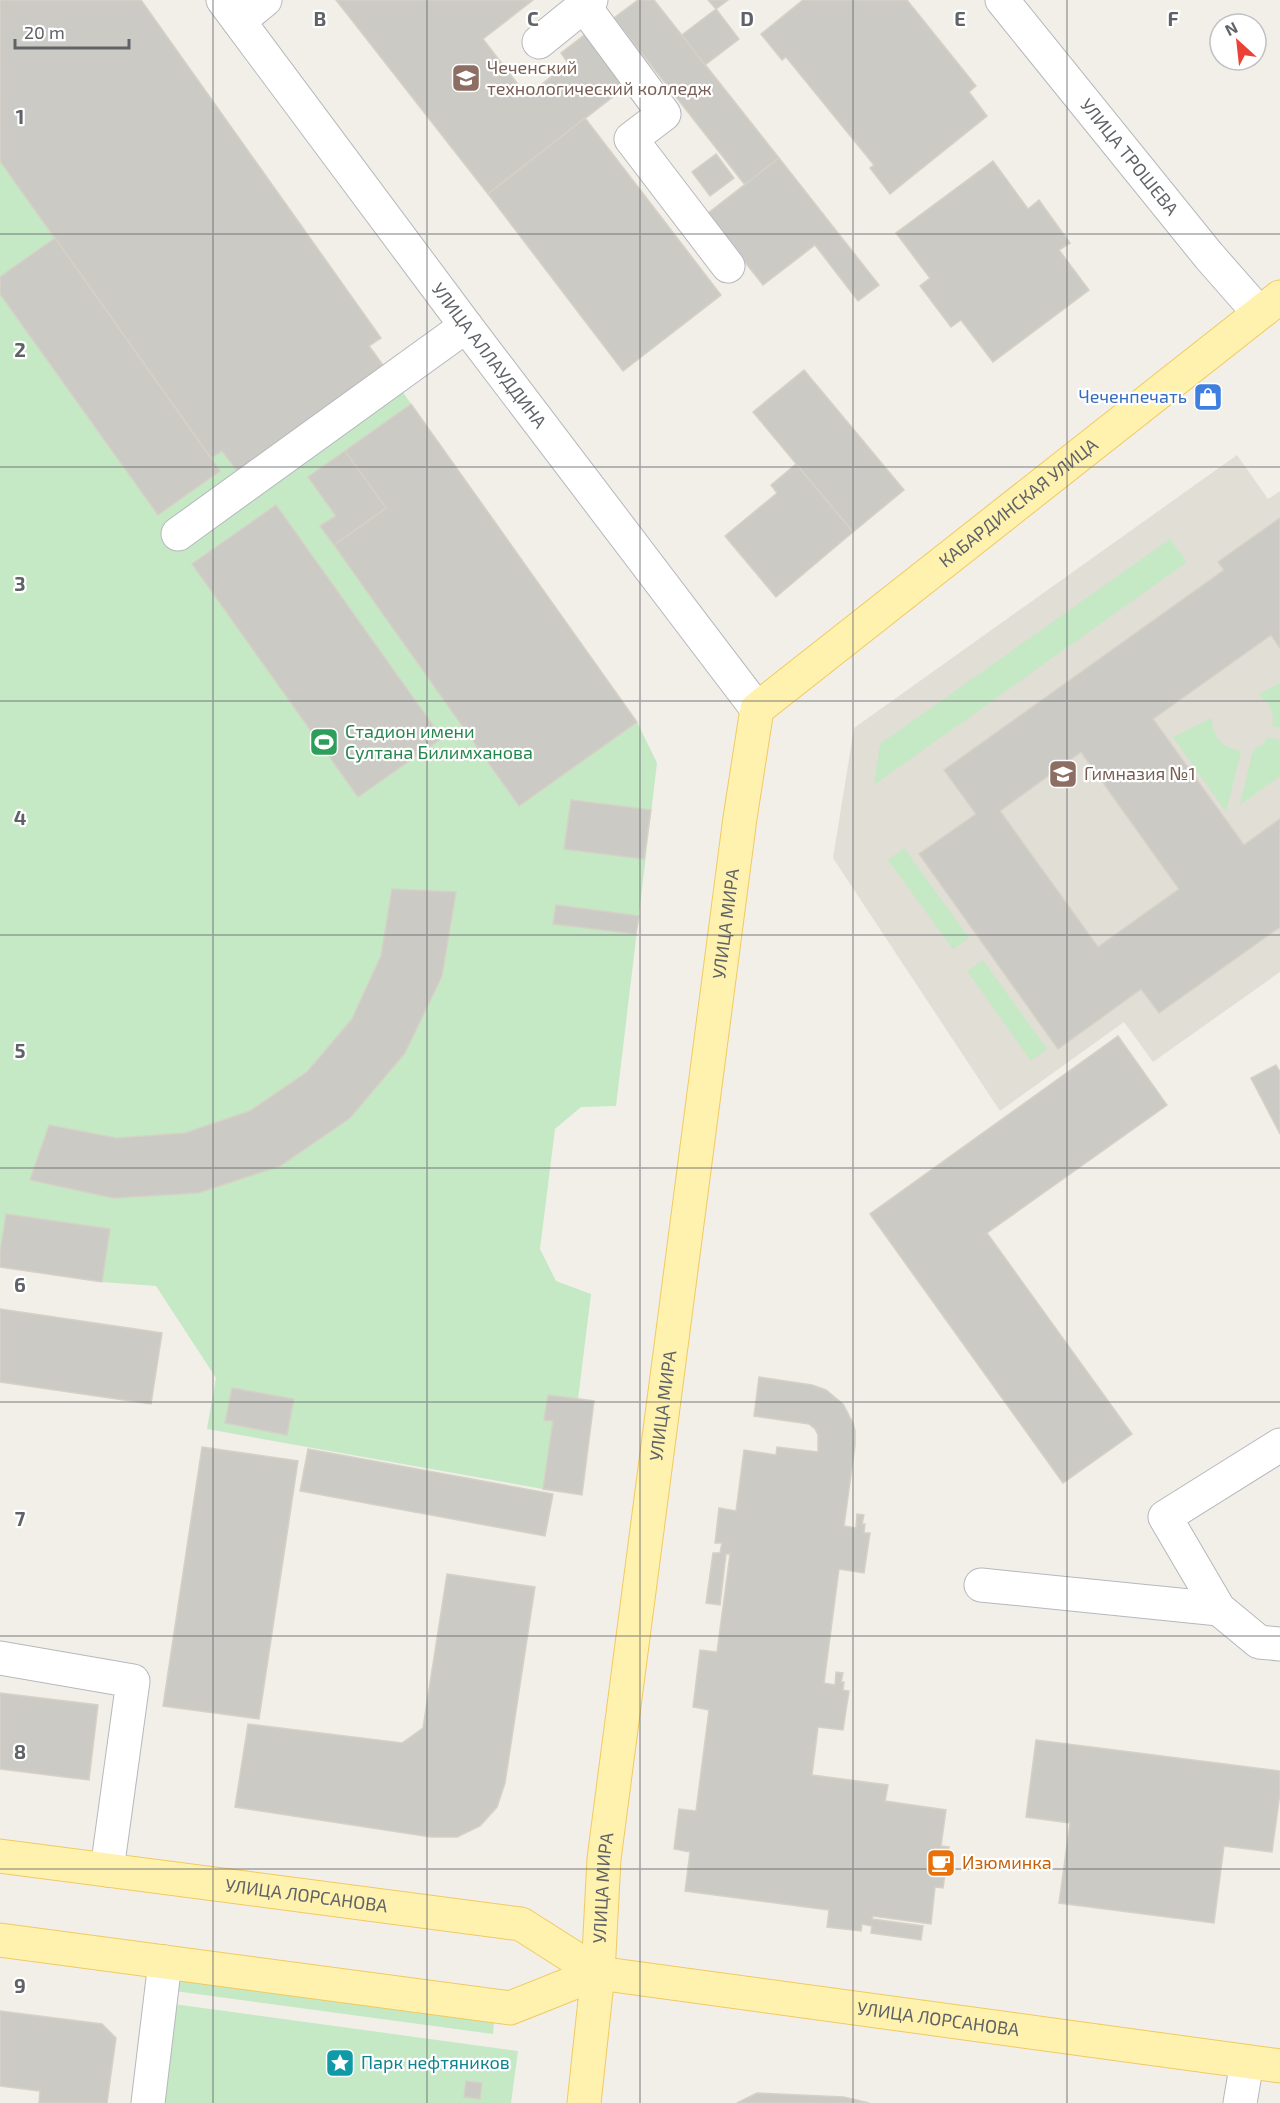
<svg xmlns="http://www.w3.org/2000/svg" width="1280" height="2103" viewBox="0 0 1280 2103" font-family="'Exo 2',sans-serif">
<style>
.education{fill:#e1ded6}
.green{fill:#c5e8c5}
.building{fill:#cccac5;stroke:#d6d1c6;stroke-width:1.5;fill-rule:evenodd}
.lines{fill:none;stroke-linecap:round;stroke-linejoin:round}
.minor-casing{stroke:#b5b8bc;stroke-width:35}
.major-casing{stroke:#f2c960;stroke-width:35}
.minor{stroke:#fff;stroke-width:33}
.major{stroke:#fff2af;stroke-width:33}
.grid{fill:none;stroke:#5f6368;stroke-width:1.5;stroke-opacity:0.55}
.labels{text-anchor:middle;stroke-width:4.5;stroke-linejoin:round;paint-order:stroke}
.education-label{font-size:18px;fill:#785e54;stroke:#fff;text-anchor:start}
.street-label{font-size:18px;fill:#5f6368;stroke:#fff}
.shop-label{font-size:18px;fill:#366cbe;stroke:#fff;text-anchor:end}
.leisure-label{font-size:18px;fill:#27864d;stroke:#fff;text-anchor:start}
.food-label{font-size:18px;fill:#c56008;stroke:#fff;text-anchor:start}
.culture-label{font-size:18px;fill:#0d838f;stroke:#fff;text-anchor:start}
.grid-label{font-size:20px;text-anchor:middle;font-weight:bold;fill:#5f6368;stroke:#fff;stroke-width:4.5;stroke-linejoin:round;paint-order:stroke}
</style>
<rect width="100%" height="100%" fill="#f1efe8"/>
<path class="education" d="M1237,455L1268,499L1280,491V972L1153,1062L1124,1022L1000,1111L833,858L854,728Z"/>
<g class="green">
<path d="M0,0H141L381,338L370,346L637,722L657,763L616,1106L581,1107L555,1129L540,1249L556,1281L591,1294L578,1399L594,1401L582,1495L543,1489L207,1429L216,1378L156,1286L102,1282L0,1267Z"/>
<path d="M1170,539L1187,562L874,785L880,744Z"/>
<path d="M1280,683V728L1272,726C1275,712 1269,703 1258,694Z"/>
<path d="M1212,718C1212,737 1222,748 1241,751L1226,812L1173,737Z"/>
<path d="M1268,737L1280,740V776L1240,805L1253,750L1263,744Z"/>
<path d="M904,848L969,938L953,949L888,860Z"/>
<path d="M983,960L1047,1049L1031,1061L967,971Z"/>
<path d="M177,1978L494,2021L493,2034L175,1991Z"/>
<path d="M173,2004L518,2051L511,2103H159Z"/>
</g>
<g class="building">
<path d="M0,0H141L381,338L369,346L385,368L238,472L222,451L211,458L0,161Z"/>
<path d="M336,0H533L483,39L527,96L568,63L561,53L587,33L628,85L488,194Z"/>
<path d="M638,0H654L779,158L745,185L614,18Z"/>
<path d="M708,0H728L716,9Z"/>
<path d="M803,0H907L976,86L969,92L987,116L890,194L870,168L874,165L786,57L782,60L761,34Z"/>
<path d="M716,9L739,39L705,65L682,35Z"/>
<path d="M585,118L721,295L623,371L488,194Z"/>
<path d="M716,154L734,178L710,196L692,172Z"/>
<path d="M779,158L879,285L858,301L815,245L763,285L707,214Z"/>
<path d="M993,161L1028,209L1039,200L1070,243L1059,250L1089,290L993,362L961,320L951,327L920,286L930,278L896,233Z"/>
<path d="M55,238L220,471L158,515L0,294V277Z"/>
<path d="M804,370L904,490L853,532L753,412Z"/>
<path d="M411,404L637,722L519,806L334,545L386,508L345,451Z"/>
<path d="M345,451L386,508L334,545L320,526L336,516L308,477Z"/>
<path d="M796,464L853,532L776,597L725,536L777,493L771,485Z"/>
<path d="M276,505L442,738L358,797L192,564Z"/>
<path d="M1280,518V648L1271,635L1153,719L1244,845L1280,819V927L1159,1013L1141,989L1058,1049L919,854L976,814L944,770L1224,570L1218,562ZM1081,752L1179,889L1098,947L1000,811Z"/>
<path d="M571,800L651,810L644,859L564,849Z"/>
<path d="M392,889L456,892L442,976L405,1053L350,1118L280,1166L198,1193L113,1198L30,1180L49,1125L116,1138L185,1133L250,1111L307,1072L352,1019L381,956Z"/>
<path d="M556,905L639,916L636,934L553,924Z"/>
<path d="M1118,1036L1167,1105L987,1233L1132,1434L1063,1483L870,1214Z"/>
<path d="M1276,1065L1280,1072V1134L1251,1078Z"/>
<path d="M6,1214L110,1229L102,1282L0,1267V1253Z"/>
<path d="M0,1309L162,1333L151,1404L0,1382Z"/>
<path d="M759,1377L812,1385L826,1390L843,1404L853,1423L855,1431V1445L844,1526L856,1528L857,1514L864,1515L862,1524H865L864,1533H870L864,1573L839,1569L824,1683L835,1685L836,1672L843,1673L841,1682H844L843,1690L849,1691L843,1730L818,1727L812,1775L888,1785L885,1801L946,1810L941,1846L949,1847L943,1888L935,1887L931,1924L873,1916L872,1919L923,1926L921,1940L871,1933L872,1926L862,1924L861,1931L827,1927L829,1910L685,1891L690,1852L674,1849L679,1809L696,1811L709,1710L693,1707L700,1650L717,1652L730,1554H726L720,1605L706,1603L713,1553H720L722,1543H715L719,1508L736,1511L744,1450L776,1455L777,1447L818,1452V1435L815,1429L809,1424L754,1416Z"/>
<path d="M232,1388L294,1399L287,1435L225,1423Z"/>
<path d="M548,1395L594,1401L582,1495L543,1489L553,1421L544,1420Z"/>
<path d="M202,1447L298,1461L259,1719L163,1706Z"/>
<path d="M308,1449L553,1494L545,1536L300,1491Z"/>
<path d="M447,1574L535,1587L505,1783L497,1807L480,1826L457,1837H431L235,1807L248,1724L402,1743L423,1728Z"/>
<path d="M0,1693L98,1705L89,1780L0,1769Z"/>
<path d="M1036,1740L1280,1771V1793L1272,1852L1224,1846L1214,1923L1059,1903L1070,1823L1026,1817Z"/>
<path d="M0,2011L102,2024L116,2038L107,2103H39L40,2091L0,2086Z"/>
<path d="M466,2081L482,2083L480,2099L464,2097Z"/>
<path d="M757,2093L844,2097L869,2103H737Z"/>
</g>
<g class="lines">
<g class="minor-casing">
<g id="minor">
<path id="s1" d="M223,0L466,326L757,709"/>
<path id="s2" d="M1002,0L1209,256L1259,313"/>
<path d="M584,6L664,114L631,139L728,266"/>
<path d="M239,21L265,0"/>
<path d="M539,42L591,0"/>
<path d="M178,534L466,326"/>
<path d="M1280,1445L1165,1517L1219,1609L1259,1642L1280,1644"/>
<path d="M981,1585L1219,1609"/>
<path d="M0,1658L133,1681L107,1870"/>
<path d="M148,2103L165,1962"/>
<path d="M1240,2103L1247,2062"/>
</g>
</g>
<g class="major-casing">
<g id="major">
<path id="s3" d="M0,1856L521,1924L598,1973L1280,2066"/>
<path d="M0,1940L510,2008L598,1973"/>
<path id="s4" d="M584,2103L598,1973L604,1859L740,818L757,709L1280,297"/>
</g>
</g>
<use href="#minor" class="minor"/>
<use href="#major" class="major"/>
</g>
<path class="grid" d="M213,0V2103M427,0V2103M640,0V2103M853,0V2103M1067,0V2103M0,234H1280M0,467H1280M0,701H1280M0,935H1280M0,1168H1280M0,1402H1280M0,1636H1280M0,1869H1280"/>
<defs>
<g id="university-square" transform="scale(1.5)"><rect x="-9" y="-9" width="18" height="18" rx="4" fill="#8d6e63" stroke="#fff"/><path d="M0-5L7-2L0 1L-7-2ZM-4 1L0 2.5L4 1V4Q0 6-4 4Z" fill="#fff"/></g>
<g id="shop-square" transform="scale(1.5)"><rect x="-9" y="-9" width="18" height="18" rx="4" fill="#3f7fe0" stroke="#fff"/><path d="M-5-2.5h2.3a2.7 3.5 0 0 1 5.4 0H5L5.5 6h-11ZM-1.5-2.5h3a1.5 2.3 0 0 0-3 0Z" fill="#fff"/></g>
<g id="stadium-square" transform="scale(1.5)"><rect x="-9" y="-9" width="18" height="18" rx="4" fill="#2e9e5b" stroke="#fff"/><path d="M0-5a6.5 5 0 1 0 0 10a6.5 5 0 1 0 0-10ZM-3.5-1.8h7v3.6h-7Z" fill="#fff"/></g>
<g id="school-square" transform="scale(1.5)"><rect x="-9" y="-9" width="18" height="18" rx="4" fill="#8d6e63" stroke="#fff"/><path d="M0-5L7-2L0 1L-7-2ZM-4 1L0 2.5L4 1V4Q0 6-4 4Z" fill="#fff"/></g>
<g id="cafe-square" transform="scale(1.5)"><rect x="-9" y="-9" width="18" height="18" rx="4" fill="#e8710a" stroke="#fff"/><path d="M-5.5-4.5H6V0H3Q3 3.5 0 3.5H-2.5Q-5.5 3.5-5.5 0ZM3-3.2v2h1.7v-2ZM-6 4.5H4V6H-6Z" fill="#fff"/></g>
<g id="sight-square" transform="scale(1.5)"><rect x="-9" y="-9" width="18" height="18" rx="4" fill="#0f9aa8" stroke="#fff"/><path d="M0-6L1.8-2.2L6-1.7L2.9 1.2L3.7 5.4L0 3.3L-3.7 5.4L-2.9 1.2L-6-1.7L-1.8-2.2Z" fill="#fff"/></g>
</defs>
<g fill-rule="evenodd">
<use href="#university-square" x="466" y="78"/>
<use href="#shop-square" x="1208" y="397"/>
<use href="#stadium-square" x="324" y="742"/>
<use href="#school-square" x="1063" y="774"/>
<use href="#cafe-square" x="941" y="1863"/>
<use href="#sight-square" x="340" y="2063"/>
</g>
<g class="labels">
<g class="education-label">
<text x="487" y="74">Чеченский<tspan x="487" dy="21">технологический колледж</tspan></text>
<text x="1084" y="780">Гимназия №1</text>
</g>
<g class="street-label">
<text dy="6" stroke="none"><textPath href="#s2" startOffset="202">УЛИЦА ТРОШЕВА</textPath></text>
<text dy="6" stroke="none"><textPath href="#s1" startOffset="444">УЛИЦА АЛЛАУДДИНА</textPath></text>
<text dy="6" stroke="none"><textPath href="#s4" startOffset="1738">КАБАРДИНСКАЯ УЛИЦА</textPath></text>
<text dy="6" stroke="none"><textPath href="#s4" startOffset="1188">УЛИЦА МИРА</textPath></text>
<text dy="6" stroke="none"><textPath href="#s4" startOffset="702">УЛИЦА МИРА</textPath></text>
<text dy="6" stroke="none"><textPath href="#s4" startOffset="216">УЛИЦА МИРА</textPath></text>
<text dy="6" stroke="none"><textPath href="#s3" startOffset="309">УЛИЦА ЛОРСАНОВА</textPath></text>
<text dy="6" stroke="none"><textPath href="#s3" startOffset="960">УЛИЦА ЛОРСАНОВА</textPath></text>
</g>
<g class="shop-label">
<text x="1187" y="403">Чеченпечать</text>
</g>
<g class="leisure-label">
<text x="345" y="738">Стадион имени<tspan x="345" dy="21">Султана Билимханова</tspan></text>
</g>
<g class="food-label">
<text x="962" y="1869">Изюминка</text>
</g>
<g class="culture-label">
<text x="361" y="2069">Парк нефтяников</text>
</g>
</g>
<g class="grid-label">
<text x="320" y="26">B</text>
<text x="533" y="26">C</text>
<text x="747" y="26">D</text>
<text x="960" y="26">E</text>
<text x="1173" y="26">F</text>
<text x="20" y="124">1</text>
<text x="20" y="357">2</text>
<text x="20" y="591">3</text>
<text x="20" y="825">4</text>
<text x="20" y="1058">5</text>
<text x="20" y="1292">6</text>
<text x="20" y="1526">7</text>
<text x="20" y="1759">8</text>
<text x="20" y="1993">9</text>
</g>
<g transform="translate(1238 42) rotate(333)"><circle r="28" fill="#ffffff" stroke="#bfc1c3" stroke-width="1.5"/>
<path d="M0-4.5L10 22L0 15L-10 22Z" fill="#ea4335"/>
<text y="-9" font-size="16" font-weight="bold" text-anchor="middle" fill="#5f6368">N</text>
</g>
<path d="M15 39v9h114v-9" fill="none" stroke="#5f6368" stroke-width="3"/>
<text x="24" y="39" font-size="18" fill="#5f6368" stroke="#ffffff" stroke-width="4.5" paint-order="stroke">20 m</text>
</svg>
